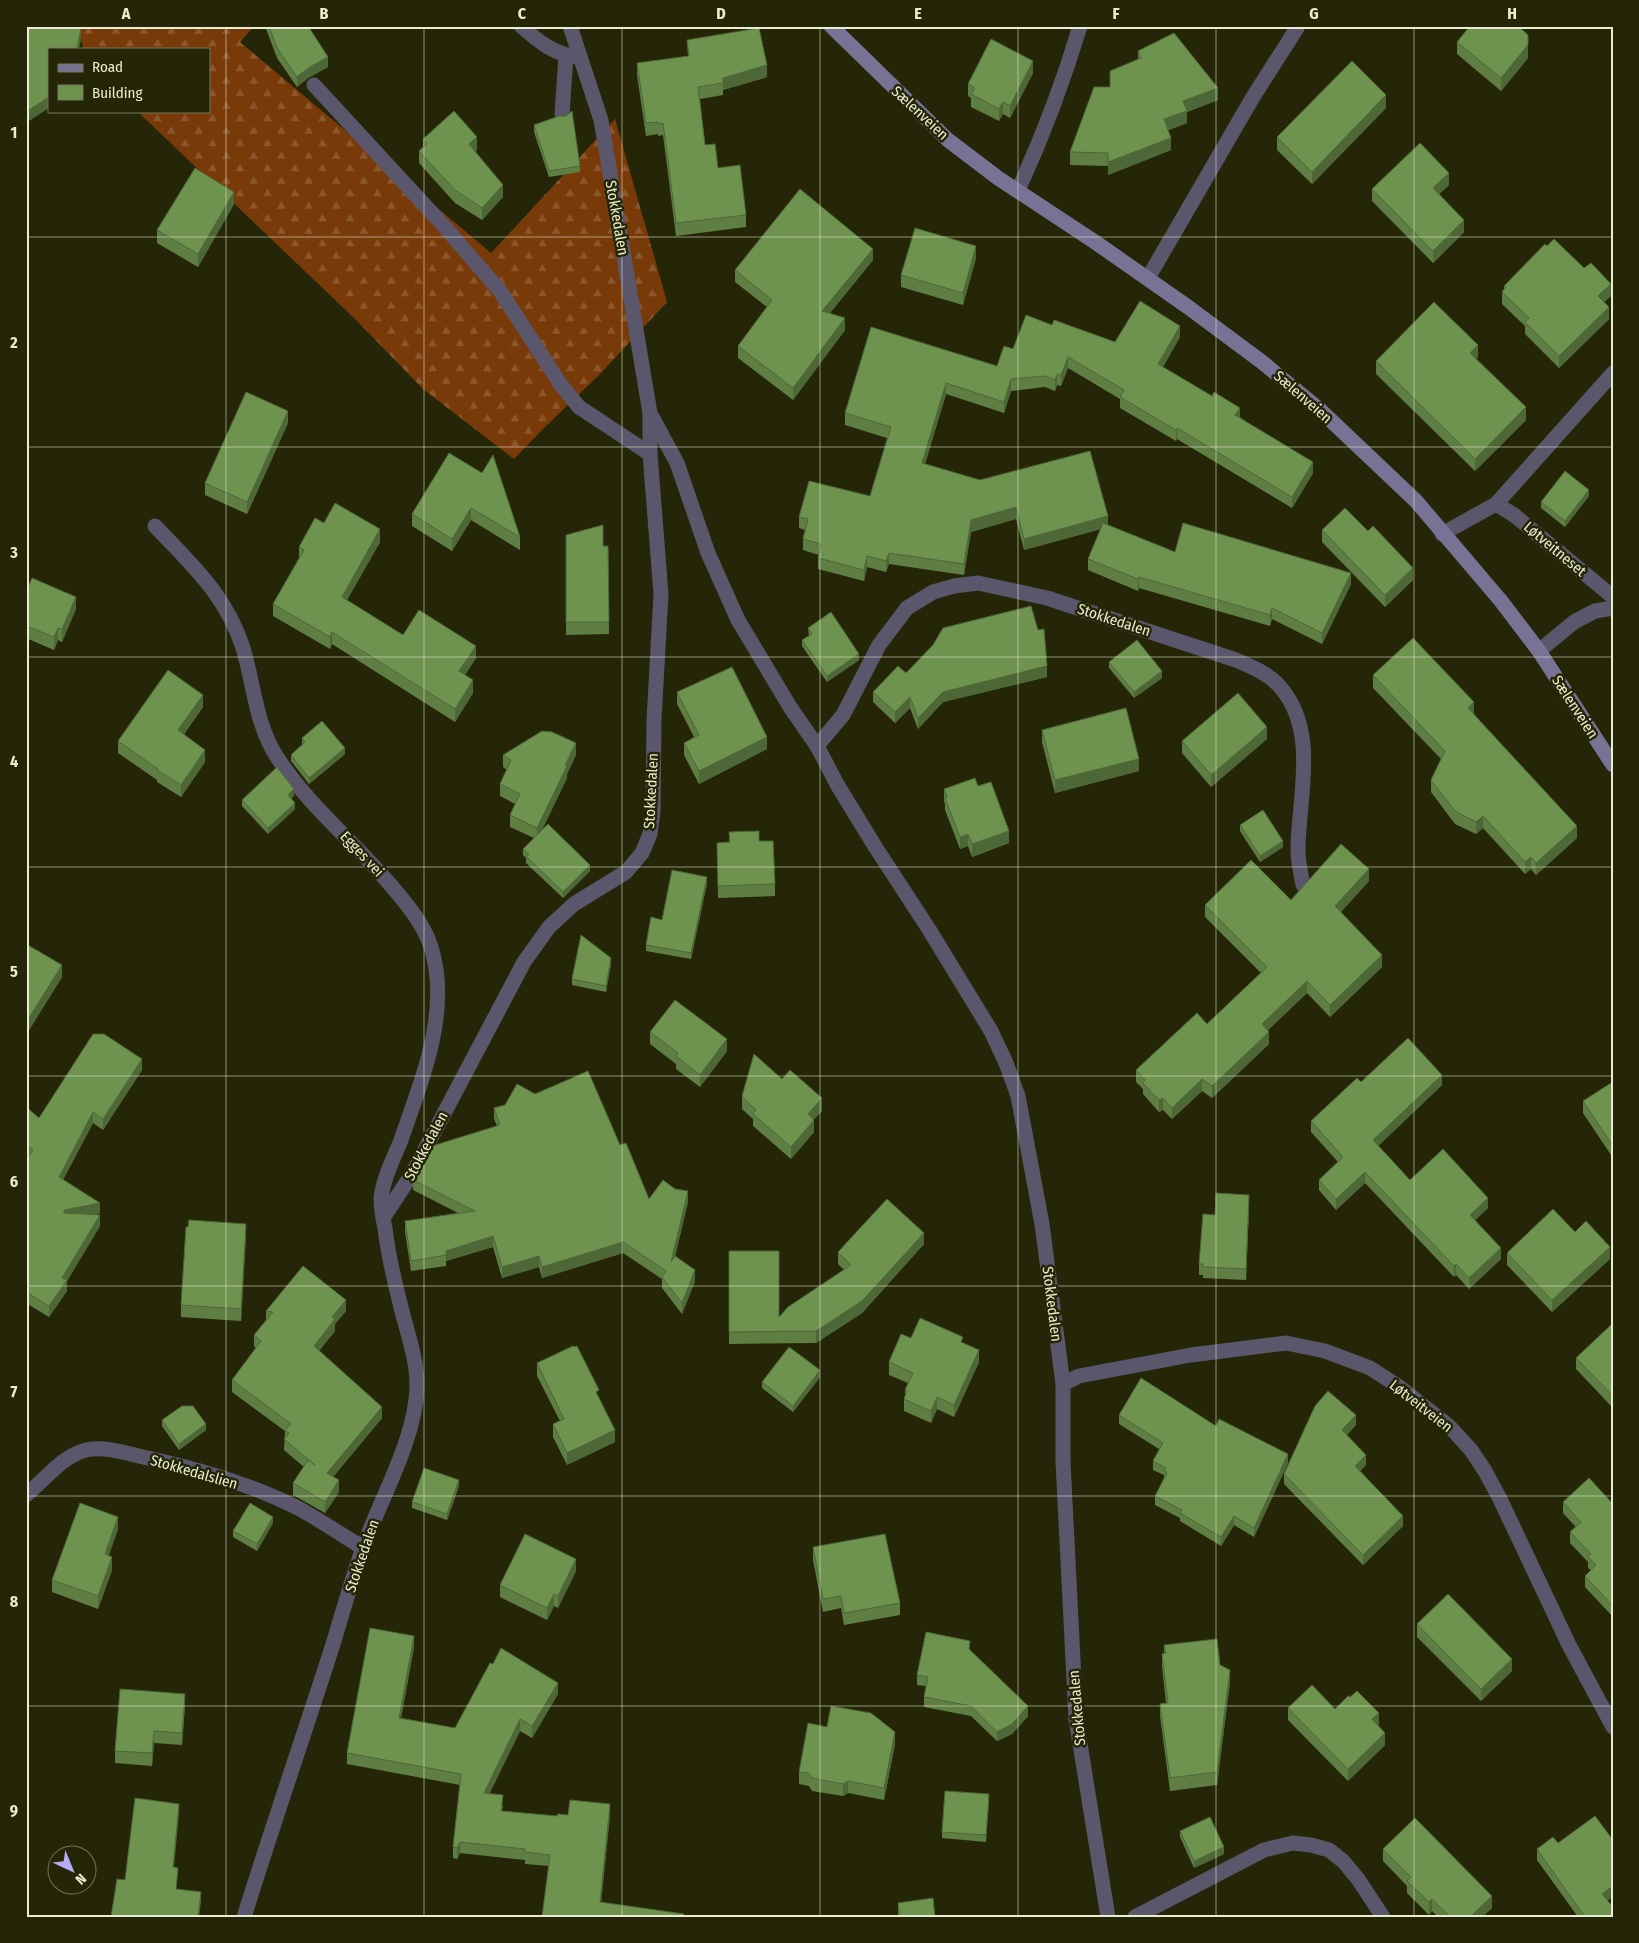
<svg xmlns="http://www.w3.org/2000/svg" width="1639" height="1943" viewBox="0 0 1639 1943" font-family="'Fira Sans Condensed',sans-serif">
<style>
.forest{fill:url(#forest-firs)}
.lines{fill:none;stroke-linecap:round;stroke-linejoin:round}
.lane{stroke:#5a566c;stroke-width:15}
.street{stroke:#5a566c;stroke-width:15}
.secondary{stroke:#787295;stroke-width:15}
.wall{fill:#5f7e44}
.shaded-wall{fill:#4d6737}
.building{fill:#6e934f;stroke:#4d6737}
.grid{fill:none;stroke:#eaedcf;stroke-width:1;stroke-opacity:0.55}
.labels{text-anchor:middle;stroke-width:5;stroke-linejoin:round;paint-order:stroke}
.street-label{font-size:15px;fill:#eaedcf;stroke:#252608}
.neatline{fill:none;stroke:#eaedcf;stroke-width:2}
.grid-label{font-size:16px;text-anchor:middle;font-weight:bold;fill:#eaedcf}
</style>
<defs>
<pattern id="forest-firs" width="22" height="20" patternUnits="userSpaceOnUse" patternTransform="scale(1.25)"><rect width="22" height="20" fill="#783a09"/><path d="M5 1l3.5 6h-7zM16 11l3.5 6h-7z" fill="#8b572c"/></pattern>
</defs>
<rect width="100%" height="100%" fill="#252608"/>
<path class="forest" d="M79,26H254L240,42L491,253L615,119L667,302L599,375L543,429L514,459L423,389L354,318L137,111H209V49H83Z"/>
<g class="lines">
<g class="lane">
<path d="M521,26C539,42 555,55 579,57"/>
<path d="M314,85L443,225L500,291L561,385L579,407L650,454"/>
<path d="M562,114L566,56"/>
<path d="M1018,190C1043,136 1063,83 1080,26"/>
<path d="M1148,278L1253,97L1297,28"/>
<path d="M1514,515L1613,597"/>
<path d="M1442,534L1496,504L1613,373"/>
<path d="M26,1495C45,1480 62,1456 86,1450C105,1446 125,1453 143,1457C195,1468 250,1484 298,1508C320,1520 342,1535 363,1548"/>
</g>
<g class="street">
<path d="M570,26L601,120L650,413L677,463L708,553L738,620L790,707L817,746L838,786L876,848L930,931L991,1031L1006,1063L1018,1096L1042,1224L1063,1384V1462L1076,1719L1108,1917"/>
<path d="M1496,504L1514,515"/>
<path d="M155,526C192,565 226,595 243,648C254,685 256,725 277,757C307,804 353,841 389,883C405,902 423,922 431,947C451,1011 422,1079 401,1140C394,1158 383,1178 381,1198C381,1208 383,1219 385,1228C388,1256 395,1284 402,1311C408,1335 417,1360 417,1386C416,1438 382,1496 364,1545C349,1586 339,1628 325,1669C298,1752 270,1834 244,1917"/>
<path d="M1539,651L1574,622L1595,611L1613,608"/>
<path d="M817,746L843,715L879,645L907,608L933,592L954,586L978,583L1047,598L1236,660C1252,667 1270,674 1281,688C1319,733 1298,798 1298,851C1298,862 1301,874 1303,885"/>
<path d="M383,1218L412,1174L524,962L549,927L574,904L626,872L642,853L650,834L653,811L654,720L661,594L650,454V415"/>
<path d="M1063,1384L1079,1376L1191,1355L1286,1343L1325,1351L1370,1368L1398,1386L1450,1427L1471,1450L1485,1471L1500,1499L1569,1645L1613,1727"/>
<path d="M1135,1917L1264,1850L1293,1843L1311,1845L1329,1850L1343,1861L1358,1879L1383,1917"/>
</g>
<path class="secondary" d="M831,26L948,140L998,178L1095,242L1188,307L1262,362L1320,410L1416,501L1501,601L1539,651L1613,765"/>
</g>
<g class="wall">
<path d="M265,26H308L328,67L308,78L297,87L277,58Z"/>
<path d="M687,40L767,77L723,90V95L700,99L705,145L746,215V227L676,236L663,135L658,136V134L646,136L637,75V63L688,56Z"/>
<path d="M1457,42L1528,58L1501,91L1457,54Z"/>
<path d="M1138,51L1218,100L1187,112V123L1168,130L1171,150L1108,175V166L1070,165V152L1110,87L1138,60Z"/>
<path d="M1033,73L1010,118L1003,114L999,121L971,107V98L968,96V84Z"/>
<path d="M1386,108L1312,184L1277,150V137Z"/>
<path d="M566,116L580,166V172L549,177L534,132V125Z"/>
<path d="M423,139L477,150L475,152L503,197L482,220L455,203L419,163V151L423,147Z"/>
<path d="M1449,185L1439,194L1464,232L1433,263L1372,201V189Z"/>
<path d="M234,204L198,267L157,243V230Z"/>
<path d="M976,258L963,305L901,287V275Z"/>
<path d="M873,260L830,313L845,330L793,400L738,358V346L767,307L735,282V270Z"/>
<path d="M1504,286L1611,296L1604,302L1609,319L1559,368L1525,334V326L1502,304V292L1504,289Z"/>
<path d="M1052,325L1115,342L1180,337L1163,367L1240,417L1313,473L1292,508L1177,439L1176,441L1120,408V399L1068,368L1061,386L1057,385L1055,391L1045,387L1011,391L1004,413L946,394L925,464L1108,525L1175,552L1351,584L1322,644L1272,619L1270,626L1139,588L1138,591L1088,570V559L1101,529L1024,550L1016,519L971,532L964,575L889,564L886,572L867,567L864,581L818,569V558L819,555L803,550V539L805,530L799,528V517L870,496L887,438L845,425V413L997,366L1013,349Z"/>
<path d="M1478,357L1476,359L1526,420L1475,471L1376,374V361Z"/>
<path d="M288,423L247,514L205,495V483Z"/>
<path d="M449,453L520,537V550L471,520L452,551L412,526V514Z"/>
<path d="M1589,496L1565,527L1541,508V502Z"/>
<path d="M324,523L380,542L347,600L403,635L476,658L465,675L473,693L455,722L332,644L330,649L273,616V604L299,558V547Z"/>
<path d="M1322,530L1368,531L1413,580L1385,607L1322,542Z"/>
<path d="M566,535L603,546H608L609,634L566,635Z"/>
<path d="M26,592L76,609L62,642L58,640L54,650L26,638Z"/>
<path d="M808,628L859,660L827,682L802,646V640L809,636Z"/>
<path d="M1109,662L1162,678L1134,698L1109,668Z"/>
<path d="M906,673L1047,677L943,702L918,729L910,708L895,723L873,702V692Z"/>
<path d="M1373,675L1474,714L1577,838L1536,875L1531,869L1525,874L1483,828L1476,834L1455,824L1431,792V780L1441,759L1373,688Z"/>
<path d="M677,692L767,749L699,784L684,755V743L694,737L677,704Z"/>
<path d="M203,707L184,734L205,762L181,797L157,782V780L118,753V741Z"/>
<path d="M1042,730L1139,771L1055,793L1042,742Z"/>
<path d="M302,738L345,754L309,784L291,761V755L302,745Z"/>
<path d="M1267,739L1211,787L1182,753V741Z"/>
<path d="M503,755H576L567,774V778L542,830L590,871L563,898L526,863V858L523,855V849L534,838L510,827V815L515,804L500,796V784L507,770L503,767Z"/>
<path d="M978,786L1009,843L972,857L968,846L960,849L945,810V804L944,801V789Z"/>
<path d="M294,796L291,798L295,809L268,834L242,806V800Z"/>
<path d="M1240,825L1283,847L1260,862L1240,831Z"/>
<path d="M729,832L759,841L775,884V896L718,898L717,843L729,842Z"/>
<path d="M1369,881L1341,912L1382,967L1330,1017L1307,993L1268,1030L1269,1044L1212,1098L1202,1091L1172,1119L1163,1110L1159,1112L1143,1094V1089L1136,1082V1070L1207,1024L1261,973L1205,917V905L1291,900Z"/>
<path d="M707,883L691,959L646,951V945L662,920Z"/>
<path d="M26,944L62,977L29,1030L26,1029Z"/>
<path d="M611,964L606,992L572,985V979Z"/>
<path d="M650,1032L727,1051L700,1087L676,1069V1064L650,1044Z"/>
<path d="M142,1070L103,1130L93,1123L63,1179L100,1213L94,1215L100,1226L67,1281V1291L49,1317L26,1303V1160L28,1157L26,1155V1107L39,1118Z"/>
<path d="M782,1079L822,1111L814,1119V1132L791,1159L753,1126V1119L742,1109V1096Z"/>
<path d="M1361,1082L1442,1085L1378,1146L1410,1180L1488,1208L1475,1220L1501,1259L1469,1289L1456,1275L1454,1277L1365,1183L1336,1210L1319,1190V1180L1338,1162L1311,1132V1121Z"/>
<path d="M1613,1085V1158L1583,1113V1101Z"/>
<path d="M494,1108L620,1145L649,1199L688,1202L675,1257L695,1281L682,1314L662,1288V1279L623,1253L542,1278L539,1267L502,1278L493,1247L446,1261V1266L411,1271L405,1232V1221L458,1213L413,1190V1180L497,1126L494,1119Z"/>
<path d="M1249,1206L1246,1280L1203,1278V1275H1199V1264Z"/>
<path d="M1575,1232L1610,1259L1552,1312L1507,1265V1253Z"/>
<path d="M246,1236L241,1321L181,1317V1305Z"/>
<path d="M924,1244L862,1313L816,1343L729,1344V1251L779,1317L844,1270L838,1264V1252Z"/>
<path d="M266,1311H346L335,1324V1331L319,1351L382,1418L333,1477L339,1492L325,1513L293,1495V1483L304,1467L284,1450L285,1431L232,1392V1380L256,1348L254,1346V1335L266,1320Z"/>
<path d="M1613,1323V1408L1576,1369V1358Z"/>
<path d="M911,1338L963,1343L979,1362L954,1417L937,1409L931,1423L904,1411V1399L905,1396V1390L908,1383L889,1375V1362Z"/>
<path d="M537,1363L599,1398L615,1442L567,1465L553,1437V1424L560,1421L537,1376Z"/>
<path d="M820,1377L793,1412L762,1388V1382Z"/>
<path d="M1119,1415L1216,1426L1288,1463L1254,1537L1234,1525L1221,1546L1180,1521V1518L1155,1505V1496L1164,1478V1475L1153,1470V1461L1159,1449L1119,1424Z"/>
<path d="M162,1420L206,1430L179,1450L162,1426Z"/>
<path d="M1356,1425L1347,1435L1366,1465L1360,1471L1403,1526L1363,1565L1284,1484V1474Z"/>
<path d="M459,1486L447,1520L412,1508V1502Z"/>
<path d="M1563,1502L1613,1504V1617L1585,1587V1576L1591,1570L1588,1568V1562L1570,1543V1532L1576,1527L1563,1513Z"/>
<path d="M273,1523L257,1551L233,1537V1531Z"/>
<path d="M118,1529L108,1556L112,1570L98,1609L52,1592V1580Z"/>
<path d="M813,1547L900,1603V1615L844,1625L841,1608L823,1612L813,1560Z"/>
<path d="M576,1571L558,1608L554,1606L547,1620L500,1597V1585Z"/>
<path d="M1417,1624L1512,1671L1481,1701L1417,1637Z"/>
<path d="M1164,1645L1220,1665L1230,1682L1217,1785L1170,1791L1160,1716V1704L1166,1703L1162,1666V1654L1164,1653Z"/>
<path d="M414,1647L401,1718L455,1728L558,1694L532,1738L520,1731L489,1794L503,1806L502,1811L557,1816L568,1815H610L601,1902L684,1917H542L549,1866L525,1864V1860L460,1853L457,1859L453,1858V1847L460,1785L347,1764V1753Z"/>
<path d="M970,1651L1028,1716L1012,1734L997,1741L971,1716L924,1707V1697L926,1686L917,1685V1675Z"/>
<path d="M185,1706L182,1745L154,1743L152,1766L115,1763V1751Z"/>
<path d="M1288,1708L1335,1709L1378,1726L1385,1745L1348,1781L1288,1720Z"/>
<path d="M895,1744L884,1800L848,1793L843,1796L812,1791L809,1786L799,1784V1772Z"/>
<path d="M989,1801L986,1842L942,1838V1832Z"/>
<path d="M1180,1831L1224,1854L1194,1868L1180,1837Z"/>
<path d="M1613,1840V1897L1607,1900L1613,1917H1578L1537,1860V1849L1558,1843Z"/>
<path d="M1383,1849L1492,1908L1482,1917H1438L1432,1911L1429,1915L1407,1893V1886L1383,1861Z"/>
<path d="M898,1903L935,1917H898Z"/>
</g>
<g class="shaded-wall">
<path d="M81,29V40L79,49H77Z"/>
<path d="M1528,45V58L1501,91V78Z"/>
<path d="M328,57V67L308,78L297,87V77L308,68Z"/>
<path d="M1033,61V73L1010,118V106Z"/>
<path d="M767,65V77L723,90V78Z"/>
<path d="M1218,88V100L1187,112V123L1164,132V119L1183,101Z"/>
<path d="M1386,95V108L1312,184V172Z"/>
<path d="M49,97V108L26,123V112Z"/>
<path d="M1003,102V114L999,121V109Z"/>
<path d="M477,137V150L469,157V144Z"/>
<path d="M1171,138V150L1108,175V162Z"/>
<path d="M1449,173V185L1433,200V188Z"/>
<path d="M503,185V197L482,220V208Z"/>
<path d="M234,192V204L198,267V254Z"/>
<path d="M1464,220V232L1433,263V251Z"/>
<path d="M976,246V258L963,305V293Z"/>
<path d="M873,249V260L822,323V311Z"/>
<path d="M1611,284V296L1598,308V296Z"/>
<path d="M1609,307V319L1559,368V356Z"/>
<path d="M845,318V330L793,400V388Z"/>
<path d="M1180,326V337L1158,375V364Z"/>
<path d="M1478,345V357L1470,365V353Z"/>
<path d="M1068,357V368L1061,386V375Z"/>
<path d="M1057,374V385L1055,391V380Z"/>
<path d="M1011,379V391L1004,413V402Z"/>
<path d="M946,383V394L922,474V463Z"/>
<path d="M1526,407V420L1475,471V459Z"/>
<path d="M1240,408V420L1235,415Z"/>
<path d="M288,411V423L247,514V502Z"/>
<path d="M1177,428V439L1176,441V430Z"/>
<path d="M1313,462V473L1292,508V497Z"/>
<path d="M1589,490V496L1565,527V521Z"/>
<path d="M1016,507V519L971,532L964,575V564L971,520Z"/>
<path d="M471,508V520L452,551V539Z"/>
<path d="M1108,516V527L1024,550V539Z"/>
<path d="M380,529V542L342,609V597Z"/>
<path d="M889,553V564L886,572V561Z"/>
<path d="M867,556V567L864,581V570Z"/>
<path d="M1413,568V580L1385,607V595Z"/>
<path d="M1351,573V584L1322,644V633Z"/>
<path d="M1139,577V588L1138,591V579Z"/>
<path d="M76,597V609L62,642V629Z"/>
<path d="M1272,608V619L1270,626V615Z"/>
<path d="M58,628V640L54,650V637Z"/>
<path d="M332,632V644L330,649V637Z"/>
<path d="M476,646V658L459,684V671Z"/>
<path d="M859,654V660L827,682V676Z"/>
<path d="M1047,666V677L943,702L918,729V718L943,692Z"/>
<path d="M1162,671V678L1134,698V692Z"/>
<path d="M473,680V693L455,722V709Z"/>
<path d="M203,695V707L178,743V730Z"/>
<path d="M910,697V708L895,723V712Z"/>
<path d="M1474,702V714L1468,720V708Z"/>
<path d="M1267,727V739L1211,787V775Z"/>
<path d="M767,737V749L699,784V771Z"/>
<path d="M576,743V755L567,774V778L537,840V828Z"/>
<path d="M345,748V754L309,784V778Z"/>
<path d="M205,750V762L181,797V785Z"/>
<path d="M1139,759V771L1055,793V780Z"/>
<path d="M294,789V796L288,801V795Z"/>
<path d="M295,803V809L268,834V828Z"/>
<path d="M1483,816V828L1476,834V822Z"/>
<path d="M1577,826V838L1536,875V863Z"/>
<path d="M1009,831V843L972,857V844Z"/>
<path d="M968,834V846L960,849V837Z"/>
<path d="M1283,841V847L1260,862V856Z"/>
<path d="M1531,857V869L1525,874V862Z"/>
<path d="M590,865V871L563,898V892Z"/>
<path d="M1369,869V881L1335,918V906Z"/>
<path d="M707,877V883L691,959V953Z"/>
<path d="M1382,955V967L1330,1017V1005Z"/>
<path d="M611,958V964L606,992V986Z"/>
<path d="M62,965V977L29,1030V1018Z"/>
<path d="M1307,981V993L1262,1036V1024Z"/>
<path d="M1269,1032V1044L1212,1098V1086Z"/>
<path d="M727,1039V1051L700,1087V1075Z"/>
<path d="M142,1059V1070L103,1130V1119Z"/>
<path d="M1442,1075V1085L1373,1151V1140Z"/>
<path d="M1202,1079V1091L1172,1119V1108Z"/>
<path d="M822,1098V1111L808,1126V1114Z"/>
<path d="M1163,1098V1110L1159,1112V1100Z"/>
<path d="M93,1112V1123L59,1188V1177Z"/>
<path d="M814,1120V1132L791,1159V1147Z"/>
<path d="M1365,1172V1183L1336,1210V1199Z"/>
<path d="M688,1191V1202L671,1273V1262Z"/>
<path d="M1249,1195V1206L1246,1280V1269Z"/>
<path d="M1488,1198V1208L1470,1225V1215Z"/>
<path d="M100,1203V1213L64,1221V1210Z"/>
<path d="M100,1215V1226L67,1281V1291L49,1317V1306L62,1278Z"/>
<path d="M246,1224V1236L241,1321V1309Z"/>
<path d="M924,1233V1244L862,1313L816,1343V1331Z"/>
<path d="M493,1236V1247L446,1261V1251Z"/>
<path d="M623,1242V1253L542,1278V1267Z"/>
<path d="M1610,1247V1259L1552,1312V1300Z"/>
<path d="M1501,1248V1259L1469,1289V1278Z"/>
<path d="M539,1256V1267L502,1278V1267Z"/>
<path d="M1456,1264V1275L1454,1277V1266Z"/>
<path d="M695,1270V1281L682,1314V1303Z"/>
<path d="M346,1300V1311L335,1324V1331L314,1357V1346L332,1317Z"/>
<path d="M979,1350V1362L954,1417V1405Z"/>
<path d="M820,1370V1377L793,1412V1406Z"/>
<path d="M937,1397V1409L931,1423V1411Z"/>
<path d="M382,1407V1418L327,1484V1473Z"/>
<path d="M1356,1415V1425L1342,1440V1430Z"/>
<path d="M206,1424V1430L179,1450V1444Z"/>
<path d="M615,1430V1442L567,1465V1453Z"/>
<path d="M1288,1454V1463L1254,1537V1528Z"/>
<path d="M1366,1455V1465L1355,1476V1466Z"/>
<path d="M339,1480V1492L325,1513V1502Z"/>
<path d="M459,1480V1486L447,1520V1514Z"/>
<path d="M1234,1516V1525L1221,1546V1537Z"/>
<path d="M1403,1516V1526L1363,1565V1555Z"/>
<path d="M118,1517V1529L105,1567V1554Z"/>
<path d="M273,1517V1523L257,1551V1544Z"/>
<path d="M112,1557V1570L98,1609V1596Z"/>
<path d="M576,1559V1571L558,1608V1596Z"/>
<path d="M554,1594V1606L547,1620V1608Z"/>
<path d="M414,1636V1647L399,1729V1718Z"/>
<path d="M1512,1659V1671L1481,1701V1689Z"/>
<path d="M1230,1670V1682L1217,1785V1772Z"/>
<path d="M558,1683V1694L532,1738V1726Z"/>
<path d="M185,1694V1706L182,1745V1733Z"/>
<path d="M1028,1706V1716L1012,1734L997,1741V1732Z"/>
<path d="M1379,1713V1726L1372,1719Z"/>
<path d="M520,1719V1731L484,1805V1793Z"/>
<path d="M154,1731V1743L152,1766V1753Z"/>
<path d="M895,1732V1744L884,1800V1788Z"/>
<path d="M1385,1733V1745L1348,1781V1769Z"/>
<path d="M848,1781V1793L843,1796V1784Z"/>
<path d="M179,1804V1814L173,1877V1867Z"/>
<path d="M610,1804V1815L600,1914V1902Z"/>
<path d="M460,1842V1853L457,1859V1848Z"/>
<path d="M1224,1847V1854L1194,1868V1861Z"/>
<path d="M1613,1886V1897L1602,1904V1894Z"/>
<path d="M201,1892V1902L199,1917H198Z"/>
<path d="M1492,1896V1908L1482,1917H1470Z"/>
<path d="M1432,1899V1911L1429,1915V1902Z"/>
</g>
<g class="building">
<path d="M28,26H67L81,29L77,49H49V97L26,112V35Z"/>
<path d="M269,26H308L328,57L308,68L297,77L277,48Z"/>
<path d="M1470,26H1518L1528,35V45L1501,78L1457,42Z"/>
<path d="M759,28L767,65L723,78V83L698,87L705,145L715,144L718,168L740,165L746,215L676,223L663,123L658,124V122L646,123L637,63L689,56L687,40Z"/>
<path d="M1174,33L1218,88L1183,101L1187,111L1164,119L1171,138L1108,162V153L1070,152L1094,87H1110V71L1141,58L1138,51Z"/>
<path d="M991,39L1033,61L1010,106L1003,102L999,109L971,94L975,88L968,84Z"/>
<path d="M1352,61L1386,95L1312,172L1277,137Z"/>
<path d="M454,111L477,137L469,144L503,185L482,208L455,190L419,151L427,144L423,139Z"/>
<path d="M572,111L580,166L549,171L534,125L559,116H566Z"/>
<path d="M1420,143L1449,173L1433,188L1464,220L1433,251L1372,189Z"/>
<path d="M195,168L234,192L198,254L157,230Z"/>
<path d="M800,189L873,249L822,311L845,318L793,388L738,346L772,300L735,270Z"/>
<path d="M915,228L976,246L963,293L901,275Z"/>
<path d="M1554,239L1584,268L1591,263L1611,284L1598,296L1609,307L1559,356L1525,322L1529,318L1502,292L1506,287L1504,286L1545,244L1547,246Z"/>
<path d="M1140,301L1180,326L1158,364L1212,396L1214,392L1240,408L1235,415L1313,462L1292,497L1177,428L1176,430L1120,397L1124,390L1068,357L1061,375L1057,374L1055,380L1045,376L1011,379L1004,402L946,383L922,463L980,480L1090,451L1108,516L1024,539L1016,507L971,520L964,564L889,553L886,561L867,556L864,570L818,558L821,544L803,539L808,519L799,517L809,481L870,496L891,427L845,413L871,327L997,366L1004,346L1013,349L1026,315L1052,325L1054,320L1115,342Z"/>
<path d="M1434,302L1478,345L1470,353L1526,407L1475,459L1376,361Z"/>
<path d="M246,392L288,411L247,502L205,483Z"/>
<path d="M449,453L482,473L493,455L520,537L471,508L452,539L412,514Z"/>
<path d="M1565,471L1589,490L1565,521L1541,502Z"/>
<path d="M335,503L380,529L342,597L403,635L419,610L476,646L459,671L473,680L455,709L332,632L330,637L273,604L304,550L299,547L315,518L324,523Z"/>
<path d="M1345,508L1368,531L1373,526L1413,568L1385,595L1322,530Z"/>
<path d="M1103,523L1175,552L1183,523L1351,573L1322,633L1272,608L1270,615L1139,577L1138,579L1088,559Z"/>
<path d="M603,525V546H608L609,622H566V535Z"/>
<path d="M32,578L76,597L62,629L58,628L54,637L26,626V592Z"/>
<path d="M1031,606L1038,630L1044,629L1047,666L943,692L918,718L910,697L895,712L873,692L898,666L906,673L933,645L943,628Z"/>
<path d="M831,612L859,654L827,676L802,640L812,634L808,628Z"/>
<path d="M1413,638L1474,702L1468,708L1577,826L1536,863L1531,857L1525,862L1483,816L1476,822L1455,811L1431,780L1445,751L1373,675Z"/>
<path d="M1137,640L1162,671L1134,692L1109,662Z"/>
<path d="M732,667L767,737L699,771L684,743L699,735L677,692Z"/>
<path d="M168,670L203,695L178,730L205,750L181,785L157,770L158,769L118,741Z"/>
<path d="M1238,693L1267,727L1211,775L1182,741Z"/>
<path d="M1126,708L1139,759L1055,780L1042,730Z"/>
<path d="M322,721L345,748L309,778L291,755L305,742L302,738Z"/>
<path d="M542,731L552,732L576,743L565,765L567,766L537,828L510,815L520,794L500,784L511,760L503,755Z"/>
<path d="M277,767L294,789L288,795L295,803L268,828L242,800Z"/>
<path d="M975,778L978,786L991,782L1009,831L972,844L968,834L960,837L945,798L947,797L944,789Z"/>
<path d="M1263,810L1283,841L1260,856L1240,825Z"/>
<path d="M548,824L590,865L563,892L526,856L529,854L523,849Z"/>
<path d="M759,831V841H773L775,884L718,886L717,843L730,842L729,832Z"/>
<path d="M1341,844L1369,869L1335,906L1382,955L1330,1005L1307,981L1262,1024L1269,1032L1212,1086L1202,1079L1172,1108L1163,1098L1159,1100L1143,1083L1145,1080L1136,1070L1197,1013L1207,1024L1267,967L1205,905L1251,860L1291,900Z"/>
<path d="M672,870L707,877L691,953L646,945L651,917L662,920Z"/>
<path d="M581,935L611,958L606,986L572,979Z"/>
<path d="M26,944L62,965L29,1018L26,1016Z"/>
<path d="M675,1000L727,1039L700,1075L676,1056L678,1053L650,1032Z"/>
<path d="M93,1034H104L142,1059L103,1119L93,1112L59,1177L100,1203L64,1210V1213L100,1215L62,1278L67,1280L49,1306L26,1292V1160L33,1150L26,1144V1107L39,1118Z"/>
<path d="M1408,1038L1442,1075L1373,1140L1410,1180L1443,1149L1488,1198L1470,1215L1501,1248L1469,1278L1456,1264L1454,1266L1365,1172L1336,1199L1319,1180L1343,1157L1311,1121L1357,1078L1361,1082Z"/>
<path d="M754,1054L782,1079L790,1070L822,1098L808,1114L814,1120L791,1147L753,1114L756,1110L742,1096Z"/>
<path d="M588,1071L620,1145L626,1143L649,1199L663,1180L675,1189L688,1191L671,1262L675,1256L695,1270L682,1303L662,1277L666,1271L623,1242L542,1267L539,1256L502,1267L493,1236L446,1251V1255L411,1261L405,1221L475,1211L413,1180L432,1146L500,1125L494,1108L505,1105L517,1084L535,1094Z"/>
<path d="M1611,1083L1613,1085V1146L1583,1101Z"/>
<path d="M1216,1193L1249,1195L1246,1269L1203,1267V1264H1199L1203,1214L1215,1215Z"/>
<path d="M887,1199L924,1233L862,1301L816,1331L729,1332V1251H779V1317L788,1307L851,1265L838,1252Z"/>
<path d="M1553,1209L1575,1232L1586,1221L1610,1247L1552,1300L1507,1253Z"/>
<path d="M189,1220L246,1224L241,1309L181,1305L186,1227H188Z"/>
<path d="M303,1266L346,1300L332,1317L335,1319L314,1346L382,1407L327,1473L339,1480L325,1502L293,1483L308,1460L315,1465L284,1439L289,1433L285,1430L291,1424L232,1380L261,1341L254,1335L273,1312L266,1311Z"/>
<path d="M920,1318L963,1337L961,1342L979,1350L954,1405L937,1397L931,1411L904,1399L907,1391L905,1390L913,1373L889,1362L901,1334L911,1338Z"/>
<path d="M1613,1323V1396L1576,1358Z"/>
<path d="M573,1346L574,1347L577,1346L599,1390L596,1392L615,1430L567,1453L553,1424L564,1419L537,1363Z"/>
<path d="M789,1347L820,1370L793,1406L762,1382Z"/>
<path d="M1141,1378L1216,1426L1219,1419L1288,1454L1254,1528L1234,1516L1221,1537L1180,1513L1182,1510L1155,1496L1167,1473L1164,1471L1166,1468L1153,1461L1163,1443L1119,1415Z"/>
<path d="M1328,1391L1356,1415L1342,1430L1366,1455L1355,1466L1403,1516L1363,1555L1284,1474L1315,1406Z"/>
<path d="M182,1406H193L206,1424L179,1444L162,1420Z"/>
<path d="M424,1468L459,1480L447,1514L412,1502Z"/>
<path d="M1589,1478L1613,1504V1606L1585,1576L1596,1565L1588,1557L1591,1554L1570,1532L1581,1522L1563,1502Z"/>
<path d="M80,1503L118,1517L105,1554L112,1557L98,1596L52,1580Z"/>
<path d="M250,1503L273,1517L257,1544L233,1531Z"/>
<path d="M525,1534L576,1559L558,1596L554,1594L547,1608L500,1585Z"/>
<path d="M885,1534L900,1603L844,1613L841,1596L823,1599L813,1547Z"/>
<path d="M1448,1594L1512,1659L1481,1689L1417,1624Z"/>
<path d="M370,1628L414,1636L399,1718L455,1728L490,1663L493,1664L501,1648L558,1683L532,1726L520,1719L484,1793L503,1795L501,1811L557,1816L558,1814L568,1815L570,1800L610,1804L600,1902L684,1914L681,1917H542L550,1855L525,1852V1849L460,1842L457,1848L453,1847L461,1774L347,1753Z"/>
<path d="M926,1632L970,1641L969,1649L1028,1706L1012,1724L997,1732L971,1706L924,1697L928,1677L917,1675Z"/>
<path d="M1217,1639L1220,1665L1230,1670L1217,1772L1170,1778L1160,1704L1168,1703L1162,1654L1166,1653L1164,1645Z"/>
<path d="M1312,1685L1335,1709L1348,1696L1350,1697L1357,1691L1379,1713L1372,1719L1385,1733L1348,1769L1288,1708Z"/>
<path d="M120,1689L185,1694L182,1733L154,1731L152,1753L115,1751Z"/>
<path d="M831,1706L871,1713L895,1732L884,1788L848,1781L843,1784L812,1778L809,1773L799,1772L808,1723L827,1727Z"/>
<path d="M945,1791L989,1794L986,1835L942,1832Z"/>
<path d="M135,1798L179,1804L173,1867L178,1868L176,1889L201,1892L198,1917H111L117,1879L125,1880Z"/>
<path d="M1595,1816L1613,1840V1886L1602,1894L1613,1907V1917H1585L1537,1849L1553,1837L1558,1843Z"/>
<path d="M1210,1817L1224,1847L1194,1861L1180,1831Z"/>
<path d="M1415,1818L1492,1896L1470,1917H1450L1432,1899L1429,1902L1407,1881L1411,1877L1383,1849Z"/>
<path d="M933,1898L935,1917H900L898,1903Z"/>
<path d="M1225,1915V1917H1209Z"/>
</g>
<path class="grid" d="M226,26V1917M424,26V1917M622,26V1917M820,26V1917M1018,26V1917M1216,26V1917M1414,26V1917M26,237H1613M26,447H1613M26,657H1613M26,867H1613M26,1076H1613M26,1286H1613M26,1496H1613M26,1706H1613"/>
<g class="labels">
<g class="street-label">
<text transform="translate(920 113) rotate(43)" y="5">Sælenveien</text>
<text transform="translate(617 218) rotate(80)" y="5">Stokkedalen</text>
<text transform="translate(1303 397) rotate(41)" y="5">Sælenveien</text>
<text transform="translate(1555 549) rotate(40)" y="5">Løtveitneset</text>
<text transform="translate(1114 620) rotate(18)" y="5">Stokkedalen</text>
<text transform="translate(1575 707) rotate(57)" y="5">Sælenveien</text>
<text transform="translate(651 791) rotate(-87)" y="5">Stokkedalen</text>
<text transform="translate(362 854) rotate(47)" y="5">Egges vei</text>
<text transform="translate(426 1146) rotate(-62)" y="5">Stokkedalen</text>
<text transform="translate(1052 1304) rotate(83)" y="5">Stokkedalen</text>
<text transform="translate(1421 1406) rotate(38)" y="5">Løtveitveien</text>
<text transform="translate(194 1472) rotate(16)" y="5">Stokkedalslien</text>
<text transform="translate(362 1556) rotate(-71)" y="5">Stokkedalen</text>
<text transform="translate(1077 1708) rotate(-95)" y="5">Stokkedalen</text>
</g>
</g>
<rect width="1639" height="1943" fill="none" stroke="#252608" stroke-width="55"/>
<rect x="48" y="48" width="162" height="65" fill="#252608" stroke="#747658"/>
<rect x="58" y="64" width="25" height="8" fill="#787295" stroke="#747658"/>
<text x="92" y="72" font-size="15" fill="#eaedcf">Road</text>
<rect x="58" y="85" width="25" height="15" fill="#6e934f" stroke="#747658"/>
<text x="92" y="98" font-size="15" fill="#eaedcf">Building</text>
<g transform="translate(72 1870) rotate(136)"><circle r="24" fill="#252608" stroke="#747658"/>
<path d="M0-4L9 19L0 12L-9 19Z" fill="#b8abf7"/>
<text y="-8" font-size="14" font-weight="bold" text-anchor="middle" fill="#eaedcf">N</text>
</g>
<rect x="28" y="28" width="1584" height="1888" class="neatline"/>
<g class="grid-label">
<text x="126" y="19">A</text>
<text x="324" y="19">B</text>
<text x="522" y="19">C</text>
<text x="721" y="19">D</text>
<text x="918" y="19">E</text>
<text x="1116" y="19">F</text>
<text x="1314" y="19">G</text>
<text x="1512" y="19">H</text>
<text x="14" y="138">1</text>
<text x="14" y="348">2</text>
<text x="14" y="558">3</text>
<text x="14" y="767">4</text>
<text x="14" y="977">5</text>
<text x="14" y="1187">6</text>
<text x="14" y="1397">7</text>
<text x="14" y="1607">8</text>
<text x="14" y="1816">9</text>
</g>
</svg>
